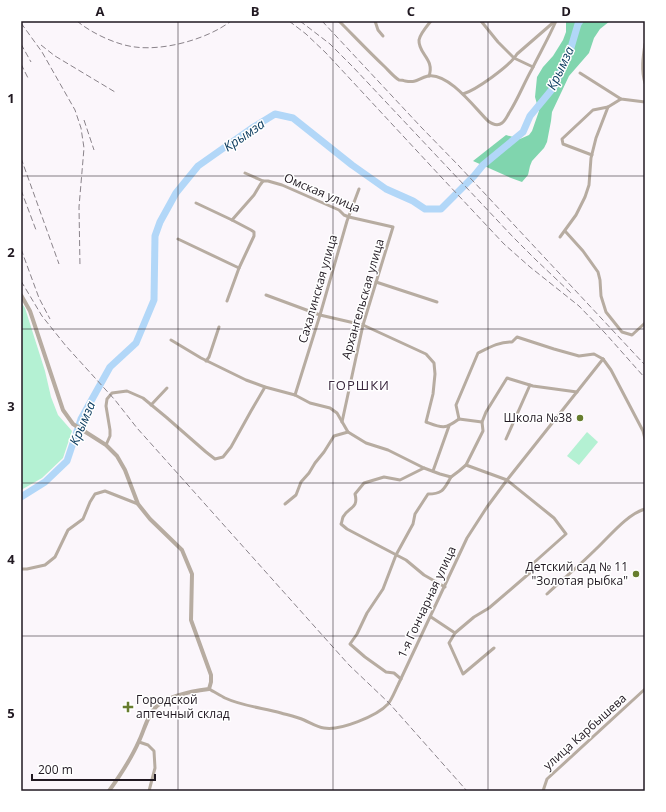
<svg xmlns="http://www.w3.org/2000/svg" width="666" height="812" viewBox="0 0 666 812" font-family="'Open Sans',sans-serif">
<style>
.green{fill:#b4f1d3}
.forest{fill:#80d5ae}
.lines{fill:none;stroke-linecap:round;stroke-linejoin:round}
.river{stroke:#b2d7f8;stroke-width:7}
.minor{stroke:#b7aca1;stroke-width:3}
.tertiary{stroke:#b7aca1;stroke-width:4}
.rail{stroke:#8a838a;stroke-width:1;stroke-dasharray:6 3;stroke-linecap:butt}
.grid{fill:none;stroke:#211922;stroke-width:1;stroke-opacity:0.55}
.poi-dot{fill:#677d2e;stroke:#fff;stroke-width:1.5}
.labels{text-anchor:middle;stroke-width:3;stroke-linejoin:round;paint-order:stroke}
.street-label{font-size:12px;fill:#211922;stroke:#fff}
.poi-label{font-size:12px;fill:#211922;stroke:#fff;text-anchor:end}
.water-label{font-size:13px;font-style:italic;fill:#0d3d60;stroke:#fff}
.neighbourhood-label{font-size:13px;letter-spacing:1px;fill:#3a273d;stroke:#fff}
.neatline{fill:none;stroke:#211922;stroke-width:1.5}
.grid-label{font-size:13px;text-anchor:middle;font-weight:bold;fill:#211922}
</style>
<rect width="100%" height="100%" fill="#fbf6fb"/>
<g class="green">
<path d="M21,302L25,308L45,371L51,397L58,415L72,431L63,458L42,478L21,490Z"/>
<path d="M587,432L598,442L579,465L567,456Z"/>
</g>
<path class="forest" d="M566,21H610L600,29L594,38L589,53L569,76L552,112L551,121L547,142L544,148L532,161L530,166L528,175L522,182L511,178L473,161L506,135L520,139L529,135L532,131L539,111L535,97L537,77L543,67L553,56L563,40L566,32Z"/>
<g class="lines">
<path class="river" d="M21,497L45,482L67,461L81,419L110,367L136,343L154,300L155,236L160,222L176,193L198,166L252,128L275,114L293,118L352,165L386,189L413,201L425,209H441L474,176L483,165L523,132L530,116L554,87L570,51L578,24L580,21"/>
<g class="minor">
<path d="M339,21C354,36 369,52 385,67C389,71 394,77 399,80C401,80 403,80 405,81C418,83 417,79 428,76C448,72 475,108 488,121C492,124 497,127 502,123C505,121 507,117 509,113C518,99 524,83 532,69C540,53 549,37 556,21"/>
<path d="M375,21L378,30L383,36"/>
<path d="M481,21L498,42L514,58L533,67"/>
<path d="M645,44C643,57 641,70 645,83"/>
<path d="M580,73L621,99L645,102"/>
<path d="M429,76C435,59 418,54 419,40C420,34 427,26 431,21"/>
<path d="M463,94C476,90 510,66 517,54L555,21"/>
<path d="M592,155L563,144L562,139L593,110L608,107"/>
<path d="M245,173L263,181H268L282,185L339,210L344,215L349,217L393,227L363,325L342,422"/>
<path d="M196,203L232,220"/>
<path d="M565,231L583,251L598,272L600,280L601,296L606,312L622,332L632,335L645,323"/>
<path d="M560,237L576,215L585,197L589,185L591,158L596,138L608,107L621,99"/>
<path d="M178,239L239,268"/>
<path d="M376,282L437,302"/>
<path d="M266,295L320,315L363,325L426,354L434,363L435,374L433,394L426,422C442,428 444,430 459,419"/>
<path d="M227,301L239,268L254,236V232L251,230L232,220L254,195L260,185L263,181"/>
<path d="M171,340L201,358L246,380L265,387L295,395L310,403L330,408L337,413L348,432L366,443L388,450L424,468L440,474L451,477L459,471L466,465L483,431L482,422L486,412L507,378L533,386L577,392"/>
<path d="M603,359L611,370L643,431L645,439"/>
<path d="M206,361L209,357L219,327"/>
<path d="M295,395L320,315L347,221L359,189"/>
<path d="M151,405L167,388"/>
<path d="M459,419L456,405L478,353C488,348 500,341 512,342L517,337L554,349L579,356L594,354L603,359"/>
<path d="M459,419L482,422"/>
<path d="M506,439L530,385"/>
<path d="M106,445L110,436V430L106,406L107,399L112,393L127,391L143,398L166,417L206,452L215,459L223,457L231,447L251,411L265,387"/>
<path d="M466,465L507,480L554,518L566,534L529,567L532,571L489,608L474,617L455,633L449,643L463,674L494,648"/>
<path d="M424,468L400,480L384,477L364,483L355,494C359,509 348,507 343,517C342,520 342,522 341,524L347,529L406,560L424,575L445,587"/>
<path d="M433,471L449,426"/>
<path d="M285,504L296,495L301,482L309,473L315,463L324,452L334,436L348,432"/>
<path d="M21,569H27L45,565L55,557L68,530L83,519L90,502L95,494L105,491L138,504"/>
<path d="M547,594C563,579 580,565 595,550C609,537 627,514 645,509"/>
<path d="M431,617L455,633"/>
<path d="M401,679L394,673L386,672L365,657L350,644L357,634L367,613L383,589L396,555L413,524L415,514L428,494C443,494 444,489 451,477"/>
<path d="M209,689C214,692 220,695 225,698C242,706 263,708 281,713C288,715 297,717 304,720C311,723 317,727 324,728C340,731 377,716 388,704C392,699 395,691 398,685L467,538L487,507L507,480L603,359"/>
<path d="M139,742L148,745L154,751L155,768L149,791"/>
<path d="M543,791L547,779L645,689"/>
</g>
<path class="tertiary" d="M21,295L30,311L63,410L73,424L106,445L117,456L125,470L138,504L150,519L182,550L192,574L191,620L211,675V682L209,689C193,691 170,695 157,706C148,713 144,731 139,741C132,757 119,777 109,791"/>
<g class="rail">
<path d="M77,21C91,33 117,45 135,47C164,51 208,39 231,21"/>
<path d="M289,21L306,34L326,53L443,179L504,244L530,267L579,306L605,333L645,378"/>
<path d="M300,21L330,44L353,67L513,237L536,260L571,293"/>
<path d="M322,21L421,127L459,166L645,365"/>
<path d="M21,23L42,52L75,110L81,128L84,148L79,207L80,267"/>
<path d="M21,44L31,62"/>
<path d="M41,45L55,56L115,92"/>
<path d="M21,64L28,78"/>
<path d="M84,120L94,150"/>
<path d="M21,158L59,264"/>
<path d="M21,190L36,230"/>
<path d="M21,249L39,298L50,319"/>
<path d="M21,281L42,316L66,346L115,400L137,428L349,665L389,703L467,791"/>
</g>
</g>
<path class="grid" d="M178,21V791M333,21V791M488,21V791M21,176H645M21,329H645M21,483H645M21,636H645"/>
<g class="poi-dot">
<circle cx="580" cy="418" r="4"/>
<circle cx="636" cy="574" r="4"/>
<path d="M126 701h4v4h4v4h-4v4h-4v-4h-4v-4h4z"/>
</g>
<g class="labels">
<g class="street-label">
<text transform="translate(322 193) rotate(23)" y="4">Омская улица</text>
<text transform="translate(318 289) rotate(-74)" y="4">Сахалинская улица</text>
<text transform="translate(363 299) rotate(-74)" y="4">Архангельская улица</text>
<text transform="translate(427 602) rotate(-65)" y="4">1-я Гончарная улица</text>
<text transform="translate(585 732) rotate(-42)" y="4">улица Карбышева</text>
</g>
<g class="poi-label">
<text x="572" y="422">Школа №38</text>
<text x="628" y="571">Детский сад № 11<tspan x="628" dy="14">"Золотая рыбка"</tspan></text>
<text x="136" y="704" text-anchor="start">Городской<tspan x="136" dy="14">аптечный склад</tspan></text>
</g>
<g class="water-label">
<text transform="translate(560 68) rotate(-65)" y="5">Крымза</text>
<text transform="translate(244 135) rotate(-34)" y="5">Крымза</text>
<text transform="translate(82 423) rotate(-67)" y="5">Крымза</text>
</g>
<g class="neighbourhood-label">
<text x="359" y="390">ГОРШКИ</text>
</g>
</g>
<rect width="666" height="812" fill="none" stroke="#ffffff" stroke-width="44"/>
<path d="M32 774v6h123v-6" fill="none" stroke="#211922" stroke-width="2"/>
<text x="38" y="774" font-size="12" fill="#211922" stroke="#ffffff" stroke-width="3" paint-order="stroke">200 m</text>
<rect x="22" y="22" width="622" height="768" class="neatline"/>
<g class="grid-label">
<text x="100" y="16">A</text>
<text x="255" y="16">B</text>
<text x="411" y="16">C</text>
<text x="566" y="16">D</text>
<text x="11" y="103">1</text>
<text x="11" y="257">2</text>
<text x="11" y="411">3</text>
<text x="11" y="564">4</text>
<text x="11" y="718">5</text>
</g>
</svg>
